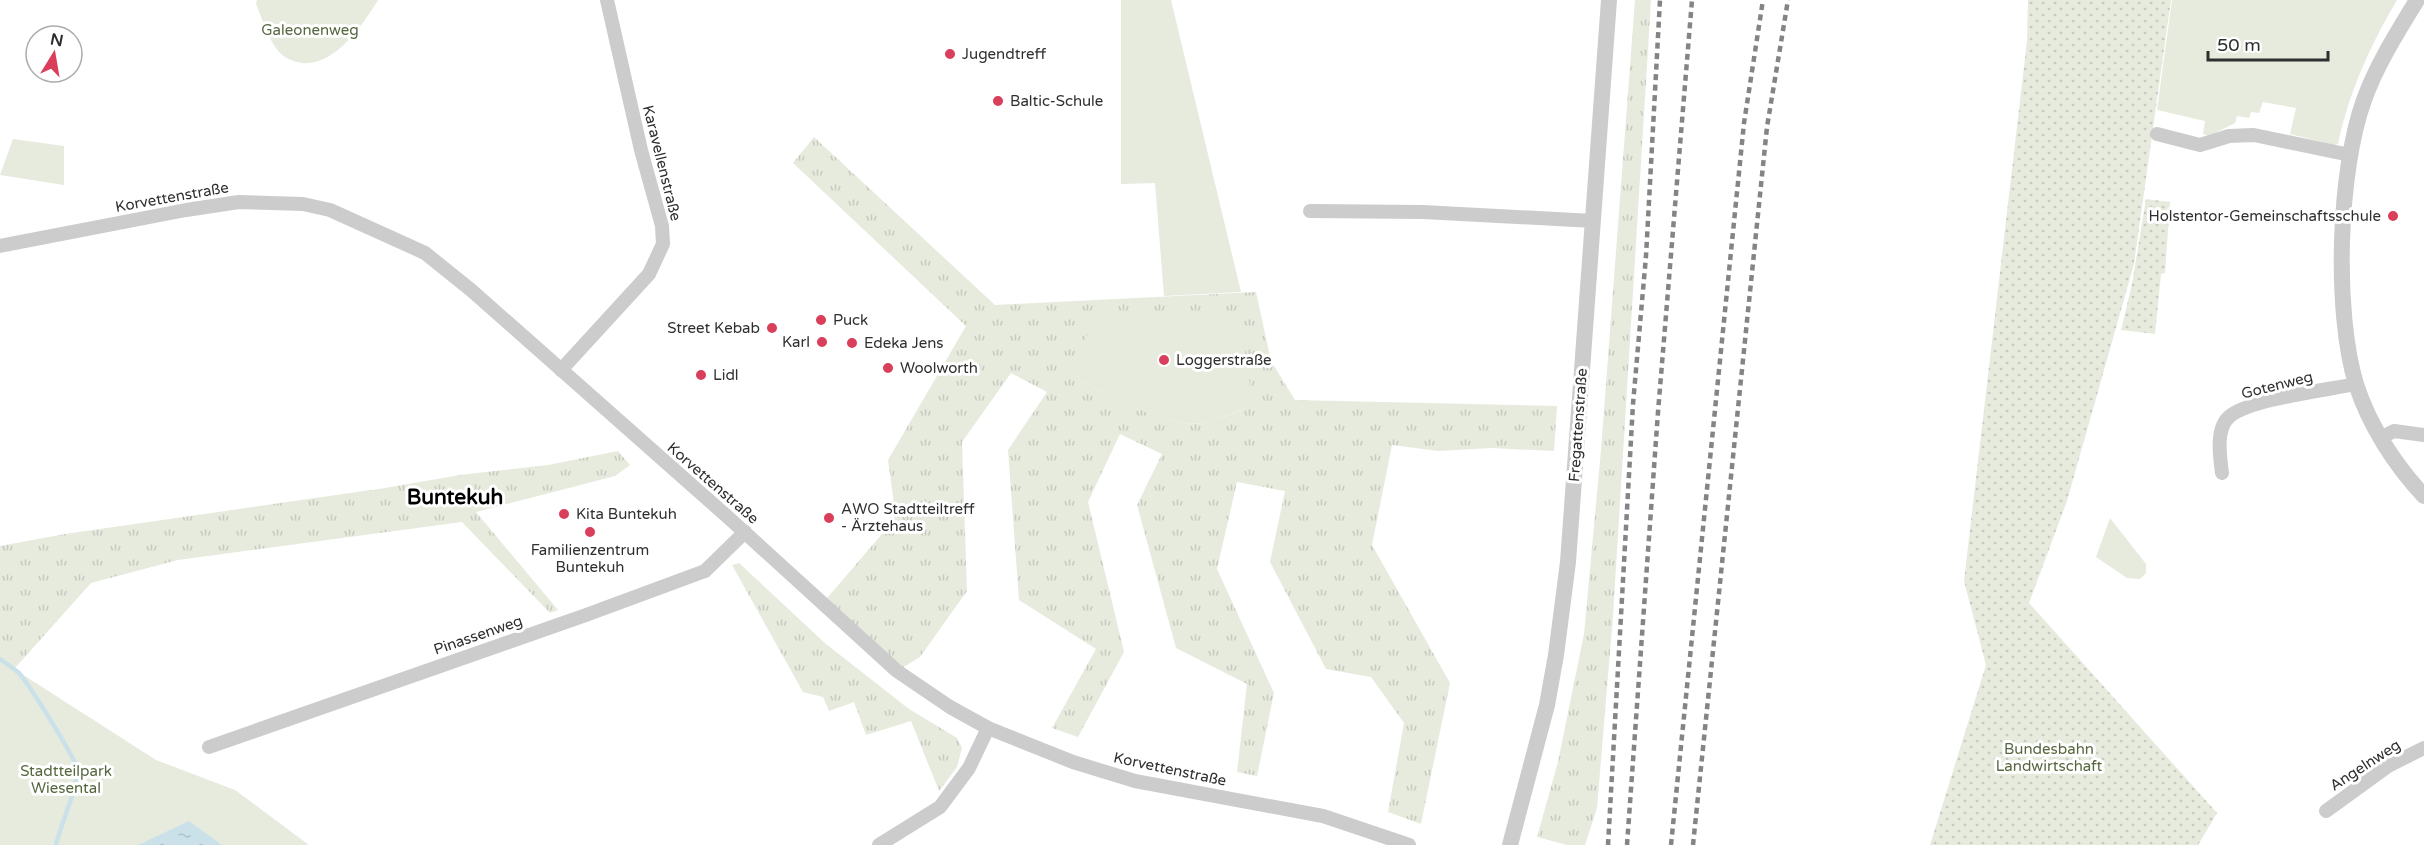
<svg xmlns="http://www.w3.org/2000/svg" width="2424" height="845" viewBox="0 0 2424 845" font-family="'Varela Round',sans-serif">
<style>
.grass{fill:url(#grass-tufts);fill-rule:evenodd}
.park{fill:#e6ebde}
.garden{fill:url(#garden-dots)}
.water{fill:url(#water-ripples)}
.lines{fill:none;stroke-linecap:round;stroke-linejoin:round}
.stream{stroke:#cbe1e9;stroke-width:4.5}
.minor{stroke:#ccc;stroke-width:14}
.tertiary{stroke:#ccc;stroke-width:16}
.rail{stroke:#848484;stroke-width:4.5;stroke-dasharray:6 4.5;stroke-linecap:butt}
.poi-dot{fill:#d93e5a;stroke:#fff;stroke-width:2}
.labels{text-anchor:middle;stroke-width:6;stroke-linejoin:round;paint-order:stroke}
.park-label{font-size:15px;fill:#56673f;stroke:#fff}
.poi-label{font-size:15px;fill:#2f2f2f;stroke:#fff;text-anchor:start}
.street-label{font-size:15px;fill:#2f2f2f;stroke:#fff}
.district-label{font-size:21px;font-weight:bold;fill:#000;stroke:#fff}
</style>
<defs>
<pattern id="grass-tufts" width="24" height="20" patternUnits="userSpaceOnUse" patternTransform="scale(1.5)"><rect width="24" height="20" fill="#e6ebde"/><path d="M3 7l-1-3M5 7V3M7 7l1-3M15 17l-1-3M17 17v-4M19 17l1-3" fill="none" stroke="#c6cabf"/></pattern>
<pattern id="garden-dots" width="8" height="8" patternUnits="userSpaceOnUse" patternTransform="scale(1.5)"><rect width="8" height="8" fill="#e6ebde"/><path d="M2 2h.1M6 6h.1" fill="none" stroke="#c6cabf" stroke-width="1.8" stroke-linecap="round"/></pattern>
<pattern id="water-ripples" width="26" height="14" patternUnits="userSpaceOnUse" patternTransform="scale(1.5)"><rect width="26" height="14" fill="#cbe1e9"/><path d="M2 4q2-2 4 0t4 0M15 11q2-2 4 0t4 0" fill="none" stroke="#afc1c8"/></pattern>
</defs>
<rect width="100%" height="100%" fill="#fff"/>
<g class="grass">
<path d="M1635,0H1651L1613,616L1597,808L1585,845H1567L1537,837L1558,762L1584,634L1601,450Z"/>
<path d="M814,137L995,305L1256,292L1271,361L1295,400L1557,406L1554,451L1491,448L1438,451L1392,445L1372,545L1450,683L1421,824L1388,812L1404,723L1371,677L1326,669L1270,562L1285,491L1237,482L1217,569L1274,693L1257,776L1237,772L1247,684L1176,648L1137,505L1162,454L1120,434L1088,502L1124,652L1078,737L1052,728L1096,649L1019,600L1008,450L1047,392L1011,373L962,442L967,591L920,657L897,671L822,604L894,520L895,511L888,460L966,326L793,163ZM1080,380L1253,405C1238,412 1220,419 1204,423C1171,429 1110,396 1080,380Z"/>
<path d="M618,451L630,465L615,476L476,512L558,610L550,613L462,522L178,560L91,583L15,668L0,660V546L65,534L385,488L460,475L548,465Z"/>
<path d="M739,563L826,644L909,709L957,738L962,748L957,767L939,791L911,721L866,735L854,702L829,711L823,697L803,692L732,565Z"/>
</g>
<g class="park">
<path d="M257,0H378C360,29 325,81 285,57C270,47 263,20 256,4Z"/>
<path d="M1121,0H1171L1241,292L1164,296L1155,183L1121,184Z"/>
<path d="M2172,0H2397C2370,46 2349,92 2338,144L2334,145L2290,134L2296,108L2263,102L2259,113L2251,112L2249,118L2237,116L2235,123L2209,136L2203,134L2205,121L2157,110Z"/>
<path d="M13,139L64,146V185L0,175Z"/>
<path d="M1239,311L1253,406C1237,411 1220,420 1204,423C1170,429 1110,396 1080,380L1084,340L1099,319Z"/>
<path d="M2110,518L2146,564V573L2140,579L2127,578L2096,557Z"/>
<path d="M0,660L156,760L235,790L309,845H0Z"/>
</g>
<g class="garden">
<path d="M2028,0H2171L2134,264L2067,501L2029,603L2217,813L2198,845H1930L1986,665L1964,581L2027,41Z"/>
<path d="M2146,199L2170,202L2165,273L2161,274L2155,334L2121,330L2132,284Z"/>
</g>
<path class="water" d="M189,821L222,845H138Z"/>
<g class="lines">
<path class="stream" d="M0,659C6,663 13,668 19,673C28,683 75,757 77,769C79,785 60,826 56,845"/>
<g class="minor">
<path d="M2157,134L2200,145L2229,136L2254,135L2350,155"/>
<path d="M1310,211L1423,212L1593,221"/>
<path d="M0,246L186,210L239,202L303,204L330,210L425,253L471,290L730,519L897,671L950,707L988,728L1073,762L1135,781L1323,816L1409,845"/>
<path d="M561,370L649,274L663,244L662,226L641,150L607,0"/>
<path d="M2380,438L2394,431L2424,435"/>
<path d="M2222,473C2220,457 2215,428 2230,416C2251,399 2327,390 2356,384"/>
<path d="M209,747L586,615L705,571L745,532"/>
<path d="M2326,811L2388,766L2424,748"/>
<path d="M879,845L940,807L969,768L988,728"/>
</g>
<g class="tertiary">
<path d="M2417,0C2397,33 2377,64 2364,100C2338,172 2334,311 2356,384C2369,425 2395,465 2424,496"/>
<path d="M1510,845L1547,705L1556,655L1568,562L1609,0"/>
</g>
<g class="rail">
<path d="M1608,845L1633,404L1646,256L1660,0"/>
<path d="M1627,845L1658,412L1692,0"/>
<path d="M1671,845L1744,123L1763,0"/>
<path d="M1693,845L1767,127L1788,0"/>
</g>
</g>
<g class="poi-dot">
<circle cx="950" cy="54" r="6"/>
<circle cx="998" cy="101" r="6"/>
<circle cx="2393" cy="216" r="6"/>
<circle cx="821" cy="320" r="6"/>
<circle cx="772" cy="328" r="6"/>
<circle cx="822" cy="342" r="6"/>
<circle cx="852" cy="343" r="6"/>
<circle cx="1164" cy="360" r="6"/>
<circle cx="888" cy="368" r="6"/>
<circle cx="701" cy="375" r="6"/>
<circle cx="564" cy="514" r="6"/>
<circle cx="829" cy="518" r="6"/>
<circle cx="590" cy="532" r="6"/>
</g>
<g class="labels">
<g class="park-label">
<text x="310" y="35">Galeonenweg</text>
<text x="2049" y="754">Bundesbahn<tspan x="2049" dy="17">Landwirtschaft</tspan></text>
<text x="66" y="776">Stadtteilpark<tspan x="66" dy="17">Wiesental</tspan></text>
</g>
<g class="poi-label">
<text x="962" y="59">Jugendtreff</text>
<text x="1010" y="106">Baltic-Schule</text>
<text x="2381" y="221" text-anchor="end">Holstentor-Gemeinschaftsschule</text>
<text x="833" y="325">Puck</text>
<text x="760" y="333" text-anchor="end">Street Kebab</text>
<text x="810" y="347" text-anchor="end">Karl</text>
<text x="864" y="348">Edeka Jens</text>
<text x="1176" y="365">Loggerstraße</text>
<text x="900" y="373">Woolworth</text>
<text x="713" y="380">Lidl</text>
<text x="841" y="514">AWO Stadtteiltreff<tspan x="841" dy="17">- Ärztehaus</tspan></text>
<text x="576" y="519">Kita Buntekuh</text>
<text x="590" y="555" text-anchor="middle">Familienzentrum<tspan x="590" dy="17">Buntekuh</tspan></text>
</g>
<g class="street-label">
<text transform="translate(662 163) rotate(76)" y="5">Karavellenstraße</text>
<text transform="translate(172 197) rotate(-10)" y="5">Korvettenstraße</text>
<text transform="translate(2277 385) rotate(-14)" y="5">Gotenweg</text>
<text transform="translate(1578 425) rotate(-86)" y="5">Fregattenstraße</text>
<text transform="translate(713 483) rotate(41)" y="5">Korvettenstraße</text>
<text transform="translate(478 635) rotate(-19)" y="5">Pinassenweg</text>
<text transform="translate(2365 765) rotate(-33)" y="5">Angelnweg</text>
<text transform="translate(1170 769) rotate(12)" y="5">Korvettenstraße</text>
</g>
<g class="district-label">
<text x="455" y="504">Buntekuh</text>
</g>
</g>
<g transform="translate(54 54) rotate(11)"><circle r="28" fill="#ffffff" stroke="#acacac" stroke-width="1.5"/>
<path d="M0-4.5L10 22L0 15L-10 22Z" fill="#d93e5a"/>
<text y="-9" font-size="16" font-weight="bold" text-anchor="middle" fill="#2f2f2f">N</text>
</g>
<path d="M2208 51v9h120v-9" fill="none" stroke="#2f2f2f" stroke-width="3"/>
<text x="2217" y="51" font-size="18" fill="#2f2f2f" stroke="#ffffff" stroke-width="4.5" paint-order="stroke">50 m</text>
</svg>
